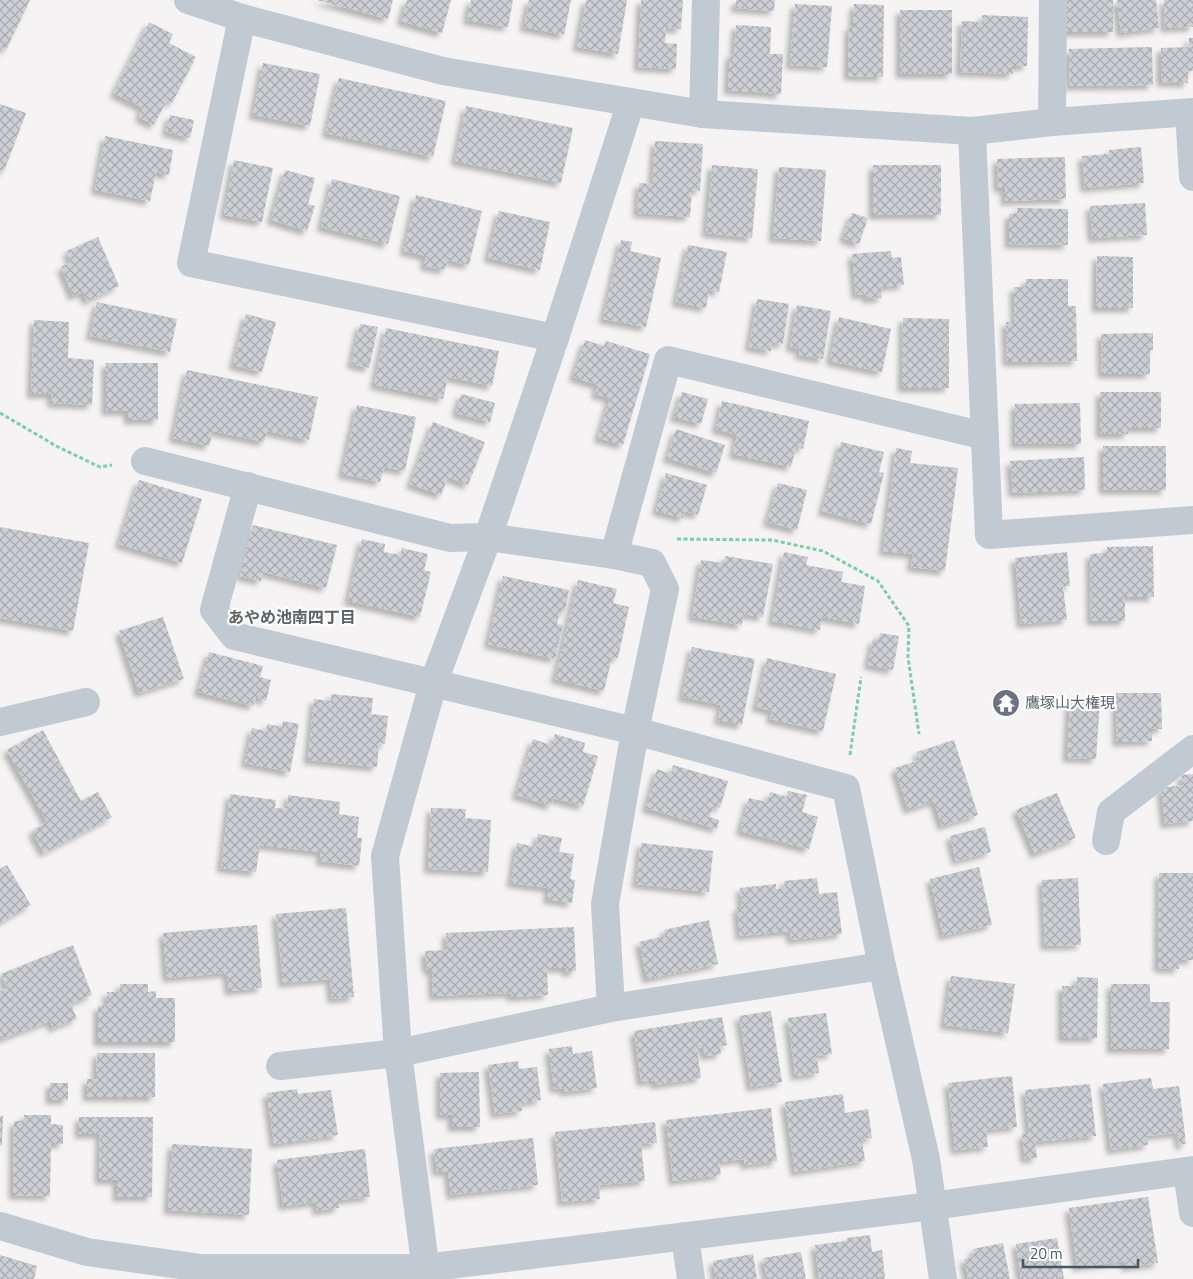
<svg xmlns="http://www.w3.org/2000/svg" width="1193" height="1279" viewBox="0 0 1193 1279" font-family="'Titillium Web','Noto Sans JP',sans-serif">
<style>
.building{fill:url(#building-cross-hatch);filter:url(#shadow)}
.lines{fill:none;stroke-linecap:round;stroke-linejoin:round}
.path{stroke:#7ad0a6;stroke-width:3;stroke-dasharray:4 2.5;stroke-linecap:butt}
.minor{stroke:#c1cad2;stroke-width:28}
.labels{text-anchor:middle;stroke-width:4.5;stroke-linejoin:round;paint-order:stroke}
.worship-label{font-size:15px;fill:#5b616d;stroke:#fff;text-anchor:start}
.neighbourhood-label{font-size:16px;font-weight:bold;fill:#5f6368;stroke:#fff}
</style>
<defs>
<pattern id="building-cross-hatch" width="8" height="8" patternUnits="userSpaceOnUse" patternTransform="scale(1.25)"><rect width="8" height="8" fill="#cdcfd5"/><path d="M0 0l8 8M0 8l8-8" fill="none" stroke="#a8abb0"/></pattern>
<filter id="shadow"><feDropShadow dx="-4.5" dy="4.5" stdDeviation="2.5" flood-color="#0004"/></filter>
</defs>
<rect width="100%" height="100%" fill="#f5f3f3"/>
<g class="building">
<path d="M0,0H30L6,50L0,47Z"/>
<path d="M317,0H393L388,19Z"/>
<path d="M407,0H451L442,33L401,21Z"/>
<path d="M471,0H513L508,27L467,20Z"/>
<path d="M529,0H571L564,35L524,27Z"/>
<path d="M586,0H627L618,54L577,47Z"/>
<path d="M641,0H683L681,29L666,28L665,43L677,44L676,69L638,67Z"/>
<path d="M736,0H775L774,11L735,8Z"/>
<rect x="1065" y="0" width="48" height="32"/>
<path d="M1117,0H1156L1159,28L1121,33Z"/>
<path d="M1164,0H1193V27L1165,28Z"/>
<path d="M795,4L832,6L827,67L790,65Z"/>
<path d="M854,4L884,5L883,77L848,76L849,26H853Z"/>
<rect x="900" y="10" width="52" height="64"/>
<path d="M982,15L1028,17L1027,66H1013V74L960,72L962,21L982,22Z"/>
<path d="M149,22L173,34L169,43L196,57L172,103L167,100L154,125L139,117L143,108L114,93Z"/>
<path d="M736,25L771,27L770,54H783L781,94L728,90L730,54H734Z"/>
<path d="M1189,38H1193V71H1188V83L1161,82V48L1189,47Z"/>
<path d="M1152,47L1153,85L1070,86L1069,49Z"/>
<path d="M263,63L320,74L310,126L253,115Z"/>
<path d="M339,78L446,101L433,157L326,133Z"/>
<path d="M0,104L26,113L4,171L0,170Z"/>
<path d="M466,106L573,128L561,183L455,161Z"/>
<path d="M170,115L194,120L190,138L166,132Z"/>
<path d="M105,136L173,150L169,175L156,172L150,201L95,190Z"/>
<path d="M655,141L703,144L700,191L692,190L690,217L637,213L639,183L652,184Z"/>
<path d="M1141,147L1144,183L1085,188L1082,156L1109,154V150Z"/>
<path d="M1065,157L1066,199L1005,201V188H998L997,159Z"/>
<path d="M234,160L273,168L262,222L224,215Z"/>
<path d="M712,165L758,169L752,238L706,233Z"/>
<rect x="873" y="165" width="68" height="50"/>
<path d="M779,167L826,170L821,241L773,238Z"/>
<path d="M285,170L315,178L308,204L315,206L307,231L271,220Z"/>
<path d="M332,179L400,196L388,244L321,227Z"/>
<path d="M416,195L482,211L469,265L447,260L445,270L424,266L426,256L404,251Z"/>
<path d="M1145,203L1147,235L1092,238L1090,206Z"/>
<path d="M1017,208L1068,209V245L1009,244V214H1017Z"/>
<path d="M499,211L550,222L540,270L488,258Z"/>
<path d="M852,213L868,218L859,244L843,238Z"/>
<path d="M98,237L119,286L87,301L83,292L73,296L61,267L71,262L67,251Z"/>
<path d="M621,240L632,242L630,251L661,258L646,327L603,319Z"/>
<path d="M688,245L727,252L719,292L709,290L706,308L676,302Z"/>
<path d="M891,251L892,258L901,257L904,285L881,287L882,298L867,299L866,294L856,295L852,254Z"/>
<path d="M1097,256L1133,257V308H1096Z"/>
<path d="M1026,279H1068V306H1076L1077,361L1007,362L1006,322H1015L1014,287H1026Z"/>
<path d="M757,299L789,304L783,344L772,342L771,351L749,347Z"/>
<path d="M97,302L177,319L170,352L90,336Z"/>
<path d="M797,305L831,311L823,359L799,355L800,349L790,347Z"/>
<path d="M246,314L276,322L262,372L233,365Z"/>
<path d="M839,317L891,329L882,372L830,361Z"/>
<path d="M903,318L949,319V388H902Z"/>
<path d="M34,320L69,322L68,358L94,360L92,405L51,403L52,394H31Z"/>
<path d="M360,324L378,327L369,368L351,364Z"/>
<path d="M386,328L499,351L492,386L448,377L443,399L374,385Z"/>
<path d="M1153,333V350H1150V374H1102L1101,334Z"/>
<path d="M585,340L604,346L606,341L650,354L623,445L598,438L610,398L595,394L598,385L573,377Z"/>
<path d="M106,363H158V420H128V411H106Z"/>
<path d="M187,370L318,397L309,440L267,431L264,442L213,431L209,446L173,438Z"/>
<path d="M682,392L708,399L701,424L674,417Z"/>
<path d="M1100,392H1161V428H1128V434H1100Z"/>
<path d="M461,394L495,403L490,422L456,413Z"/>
<path d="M722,401L809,421L803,449L796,447L791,467L733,454L737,435L716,429Z"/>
<path d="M1080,403L1081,444H1015V404Z"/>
<path d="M357,405L416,417L405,471L384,467L380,482L342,474Z"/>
<path d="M433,422L485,442L468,485L448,477L441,495L410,484Z"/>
<path d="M676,429L725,445L716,473L667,458Z"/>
<path d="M841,442L884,452L879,472L884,473L871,524L822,511Z"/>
<rect x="1103" y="446" width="63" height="44"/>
<path d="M896,448L912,451L910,463L958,468L945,571L911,567L913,554L883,551Z"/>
<path d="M1084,457L1085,490L1013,493L1010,461Z"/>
<path d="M666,473L707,485L698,515L685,511L683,518L656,511Z"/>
<path d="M139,480L202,499L182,563L119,544Z"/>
<path d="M778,483L807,490L797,530L767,522Z"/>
<path d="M253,525L337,545L326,588L263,572L261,581L240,576Z"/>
<path d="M0,527L89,543L73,631L0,618Z"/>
<path d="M362,539L385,544L384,552L400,555L402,548L428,554L424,570L431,572L420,617L348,601Z"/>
<path d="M1153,546L1154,597H1125V621H1091L1090,554L1107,553V547Z"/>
<path d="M784,552L808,557L806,565L843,572L841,582L865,586L859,624L822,617L820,630L772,621Z"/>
<path d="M1067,552L1070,586H1063L1067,620L1021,624L1015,558Z"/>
<path d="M725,556L773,564L763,617L743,614L742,625L692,617L701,560L724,563Z"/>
<path d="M503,576L569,590L565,612L560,611L557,624L563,625L555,659L488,644Z"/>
<path d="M578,580L617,589L613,603L629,607L618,658L612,657L604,691L555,679Z"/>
<path d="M163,617L184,679L139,693L119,631Z"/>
<path d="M880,633L899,636L893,670L868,665L873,639L879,640Z"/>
<path d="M692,647L755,659L742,725L718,720L721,705L682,697Z"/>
<path d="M209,652L263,666L260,677L271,680L266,701L256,697L253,706L198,692Z"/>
<path d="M767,658L836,674L823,731L770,719L772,711L756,707Z"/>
<path d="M1116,693H1161L1162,729H1152V741L1117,742Z"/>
<path d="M331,694L373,698L371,714L388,716L385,744L379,743L377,767L308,760L314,699L331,701Z"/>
<path d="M1070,699L1100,701L1096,759L1067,758Z"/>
<path d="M283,721L299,724L290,772L245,763L252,728L266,731L267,724L282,727Z"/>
<path d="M43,730L81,801L98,792L112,817L44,853L32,831L47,822L7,750Z"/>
<path d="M555,734L585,743L583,752L598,756L583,806L553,798L551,806L516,795L533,739L551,745Z"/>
<path d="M954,740L978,815L942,826L934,801L908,810L895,768L920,760L917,752Z"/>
<path d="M673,765L728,781L720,808L713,806L710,817L719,820L717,829L646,808L657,769L671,774Z"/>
<path d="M1193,774V821L1165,824L1161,788L1183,785L1181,775Z"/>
<path d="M788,791L807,795L802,812L818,817L809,849L740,831L749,798L767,802L770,792L787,797Z"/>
<path d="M1057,793L1076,838L1035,854L1016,810Z"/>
<path d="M230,794L276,800L275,808L287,809L288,795L340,802L339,814L359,817L357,838H362L359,866L320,861L321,852L260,845L256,872L221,868Z"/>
<path d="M431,808L466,809L465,818L491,820L488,872L428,869Z"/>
<path d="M985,827L991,852L956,861L950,836Z"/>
<path d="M538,834L562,838L559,852L574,854L570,879L575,880L572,903L547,899L549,888L511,883L517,843L536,847Z"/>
<path d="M641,843L713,851L709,892L636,884Z"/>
<path d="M7,865L31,905L0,923V869Z"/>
<path d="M979,867L992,925L943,936L930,879Z"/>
<path d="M1159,873H1193V960H1179V969L1158,968Z"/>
<path d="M817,878L819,894L837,892L842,934L791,940L790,931L740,936L737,907H742L740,888L776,884V889L785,888L784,881Z"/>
<path d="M1078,878L1081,945L1045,946L1042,880Z"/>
<path d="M346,908L354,997L332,999L330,979L283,983L276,914Z"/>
<path d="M709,920L718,964L647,979L639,942L665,936L664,930Z"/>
<path d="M257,925L262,988L229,991L227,973L167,978L163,933Z"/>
<path d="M574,927L576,971L566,972V968H547L548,995L511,997V993L433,996L432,970H427L425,951L447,950L446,933Z"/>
<path d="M73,945L92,995L71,1004L77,1019L53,1028L50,1021L2,1039L0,1034V991L7,988L1,974Z"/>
<path d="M951,976L1015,984L1008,1033L944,1025Z"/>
<path d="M1077,977L1098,978L1097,1038H1062V986H1077Z"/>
<path d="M120,984H148V992L156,991V998H175V1042H98V1006H107V992H120Z"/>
<path d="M1111,984H1150V1002H1170L1169,1049H1111Z"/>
<path d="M771,1011L782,1082L751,1087L739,1016Z"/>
<path d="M826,1013L832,1054L817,1056L819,1073L795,1076L788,1018Z"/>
<path d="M722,1017L727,1045L720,1047L721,1054L705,1056L703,1047L697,1048L701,1078L655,1085V1080L641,1082L634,1031Z"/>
<path d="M572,1046L573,1054L592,1051L597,1088L564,1092V1088L554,1089L549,1049Z"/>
<path d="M97,1053H155V1097H87V1079H96Z"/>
<path d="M518,1061L519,1069L537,1067L541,1100L521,1103L522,1111L495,1114L488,1065Z"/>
<path d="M479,1072L480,1127H452V1115H440V1073Z"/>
<path d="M1012,1076L1017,1127L986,1130L988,1147L955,1150L948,1083Z"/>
<path d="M1151,1078L1153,1089L1179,1086L1186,1144L1179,1145L1178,1133L1147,1136L1148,1145L1111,1150L1103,1084Z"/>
<rect x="50" y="1083" width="18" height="17"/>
<path d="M1090,1084L1096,1136L1035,1142L1037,1158L1025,1159L1022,1134H1029L1025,1090Z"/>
<path d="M297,1089L298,1094L331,1090L338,1135L274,1144L267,1093Z"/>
<path d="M843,1094L845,1113L868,1109L872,1138L862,1139L865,1161L795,1172L785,1102Z"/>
<path d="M771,1108L777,1161L745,1165L744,1159L719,1162L721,1175L673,1181L666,1120Z"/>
<path d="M24,1115H51V1124L63,1125V1144H51L50,1196L13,1195L14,1121H24Z"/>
<path d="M0,1116H3L2,1145H0Z"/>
<path d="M79,1117H153L152,1197H117V1180H99L100,1134H79Z"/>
<path d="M655,1122L657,1143L641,1144L645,1181L599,1185L600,1199L562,1202L555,1132Z"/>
<path d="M533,1138L538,1185L451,1195L448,1171L437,1172L434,1149Z"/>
<path d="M172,1144L252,1149L249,1215L168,1210Z"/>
<path d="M365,1149L370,1197L339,1200V1208L317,1211L316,1202L283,1206L277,1160Z"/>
<path d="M1148,1197L1158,1263L1126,1267L1125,1261L1077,1267L1069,1208Z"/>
<path d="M870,1235L872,1252L882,1250L885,1279H819L815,1245L847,1241V1238Z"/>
<path d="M1057,1238L1064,1279H1021L1016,1244Z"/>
<path d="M1003,1243L1010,1279H968L964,1259L974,1257L973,1249Z"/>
<path d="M801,1252L806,1279H767L763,1258Z"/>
<path d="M753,1254L757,1279H716L713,1261Z"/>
<path d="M0,1255L37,1266L34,1279H0Z"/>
</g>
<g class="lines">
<g class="path">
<path d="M0,413L58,447L100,467L112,465"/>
<path d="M677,539L772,540L823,551L878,581L909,626L908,657L919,734"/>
<path d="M850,755L861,677"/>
</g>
<g class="minor">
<path d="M188,0L242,18L443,71L703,114L972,131L1052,122L1193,112"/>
<path d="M242,18L191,263L555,338"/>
<path d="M1189,113L1193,177"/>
<path d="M703,114L706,0"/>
<path d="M1052,122L1053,0"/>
<path d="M972,131L989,535L1193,520"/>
<path d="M145,461L450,538L488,537L614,555L652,563L665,589L635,731L605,904L611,1008"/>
<path d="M248,486L214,610L234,636L635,731L846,788L882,966L926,1159L943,1279"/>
<path d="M614,555L668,360L985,436"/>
<path d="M0,722L86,702"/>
<path d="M1106,841L1111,812L1193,749"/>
<path d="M280,1066L398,1053L611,1008L882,966"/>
<path d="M1187,1171L1193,1213"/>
<path d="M0,1226L87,1252L201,1268H425L932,1206L1193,1170"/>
<path d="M685,1236L691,1279"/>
<path d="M427,1279L398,1053L385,856L433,684L488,537L555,338L631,102"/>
</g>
</g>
<defs>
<g id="temple-disc" transform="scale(1.4375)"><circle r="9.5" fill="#6b7280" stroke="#fff"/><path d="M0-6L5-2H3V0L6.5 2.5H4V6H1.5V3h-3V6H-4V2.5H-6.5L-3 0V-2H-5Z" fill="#fff"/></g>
</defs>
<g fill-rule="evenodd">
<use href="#temple-disc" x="1006" y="703"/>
</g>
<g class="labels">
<g class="worship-label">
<text x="1025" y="708">鷹塚山大権現</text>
</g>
<g class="neighbourhood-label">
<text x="292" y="623">あやめ池南四丁目</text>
</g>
</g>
<path d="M1023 1259v8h115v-8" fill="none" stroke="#4a5661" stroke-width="2.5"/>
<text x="1030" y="1259" font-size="15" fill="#4a5661" stroke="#ffffff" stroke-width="4" paint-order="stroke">20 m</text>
</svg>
